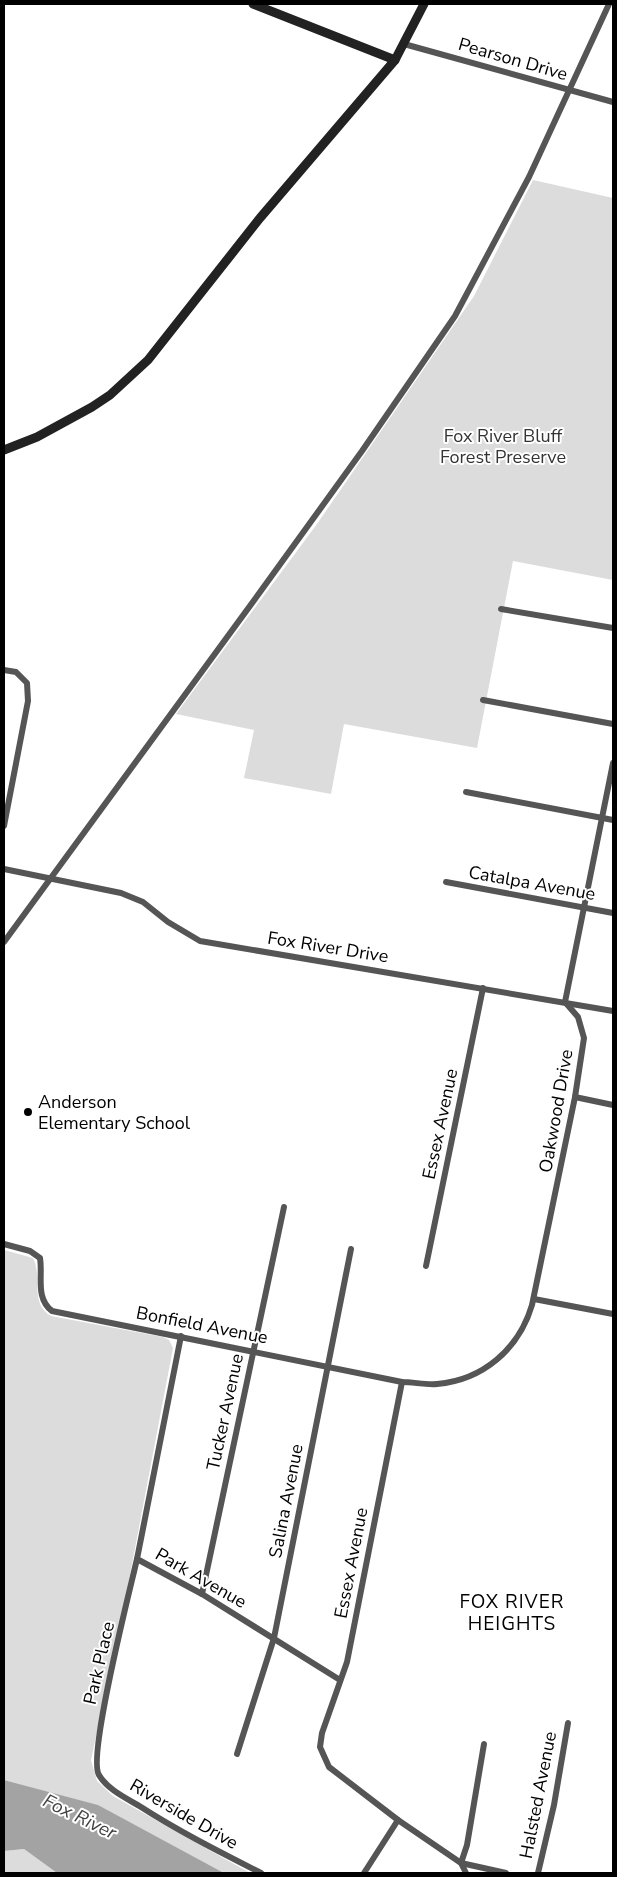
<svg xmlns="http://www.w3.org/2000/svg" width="617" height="1877" viewBox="0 0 617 1877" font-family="'Nunito Sans',sans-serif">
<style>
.green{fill:#dcdcdc}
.water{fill:#a3a3a3}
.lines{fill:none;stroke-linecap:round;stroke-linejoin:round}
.street{stroke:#555;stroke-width:6}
.secondary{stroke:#222;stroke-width:9}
.poi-dot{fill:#000;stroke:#fff;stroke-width:2}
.labels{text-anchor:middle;stroke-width:4;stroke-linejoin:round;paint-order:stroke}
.street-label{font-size:18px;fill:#000;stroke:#fff}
.park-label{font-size:18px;fill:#333;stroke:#fff}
.poi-label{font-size:18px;fill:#000;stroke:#fff;text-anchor:start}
.neighbourhood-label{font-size:19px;letter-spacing:1px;fill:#000;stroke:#fff}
.water-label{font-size:19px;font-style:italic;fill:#444;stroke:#fff}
</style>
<rect width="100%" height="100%" fill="#fff"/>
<g class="green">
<path d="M533,180L613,198V580L513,561L477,748L344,724L331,794L244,778L254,730L176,714L317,524L474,296Z"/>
<path d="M4,1250L33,1258C43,1278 29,1303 51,1316L163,1337L169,1340L173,1348L129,1580L91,1760L97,1781L113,1796L250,1873H224L97,1805L4,1780Z"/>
<path d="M24,1849L57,1873H4V1851Z"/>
</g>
<path class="water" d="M4,1780L98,1805L224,1873H57L24,1849L4,1851Z"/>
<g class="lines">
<g class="street">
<path d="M404,44L613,102"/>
<path d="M501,609L613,628"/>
<path d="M4,670L16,672L27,683L28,701L4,826"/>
<path d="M483,700L613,724"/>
<path d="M466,792L613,820"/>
<path d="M4,869L121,893L143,902L168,922L200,941L613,1011"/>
<path d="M446,882L613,913"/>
<path d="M4,942L255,599L362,451L455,316L529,177L609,4"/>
<path d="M575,1097L613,1105"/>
<path d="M4,1244L30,1251L40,1258C43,1276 35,1298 52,1311L402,1382C414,1382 425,1385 437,1384C483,1380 519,1349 532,1305L575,1097L584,1038L578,1017L565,1002L613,763"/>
<path d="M426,1266L483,988"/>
<path d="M534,1299L613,1314"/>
<path d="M181,1336L137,1559L202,1594L340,1680"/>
<path d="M402,1382L347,1662L322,1733L320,1747L329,1767L398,1820L461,1863L466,1873"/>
<path d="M137,1559C130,1590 87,1757 99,1775C108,1790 126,1798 141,1807C180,1832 220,1852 261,1873"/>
<path d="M202,1594L284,1207"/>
<path d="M484,1744L467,1845L461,1863L506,1873"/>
<path d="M237,1754L274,1638L351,1249"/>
<path d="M364,1873L398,1820"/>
<path d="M538,1873L554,1805L568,1723"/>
</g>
<g class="secondary">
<path d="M253,4L395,60"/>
<path d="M4,450L37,437L92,407L110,395L148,360L260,218L395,60L424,4"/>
</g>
</g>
<circle class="poi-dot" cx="28" cy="1112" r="5"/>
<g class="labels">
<g class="street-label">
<text transform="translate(513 59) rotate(16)" y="6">Pearson Drive</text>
<text transform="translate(532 883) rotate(10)" y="6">Catalpa Avenue</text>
<text transform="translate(328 947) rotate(9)" y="6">Fox River Drive</text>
<text transform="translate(556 1111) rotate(-80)" y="6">Oakwood Drive</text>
<text transform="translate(440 1124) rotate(-78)" y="6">Essex Avenue</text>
<text transform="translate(202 1325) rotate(11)" y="6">Bonfield Avenue</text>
<text transform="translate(225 1412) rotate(-78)" y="6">Tucker Avenue</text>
<text transform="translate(286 1501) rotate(-79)" y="6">Salina Avenue</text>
<text transform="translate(351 1563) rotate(-79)" y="6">Essex Avenue</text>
<text transform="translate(201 1578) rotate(30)" y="6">Park Avenue</text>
<text transform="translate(99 1663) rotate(-77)" y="6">Park Place</text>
<text transform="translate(538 1795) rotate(-79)" y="6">Halsted Avenue</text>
<text transform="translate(184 1814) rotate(30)" y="6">Riverside Drive</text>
</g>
<g class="park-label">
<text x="503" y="442">Fox River Bluff<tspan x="503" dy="21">Forest Preserve</tspan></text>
</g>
<g class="poi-label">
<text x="38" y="1108">Anderson<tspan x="38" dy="21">Elementary School</tspan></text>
</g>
<g class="neighbourhood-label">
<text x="512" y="1608">FOX RIVER<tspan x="512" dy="22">HEIGHTS</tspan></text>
</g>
<g class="water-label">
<text transform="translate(80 1816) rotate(26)" y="7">Fox River</text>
</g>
</g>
<rect width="617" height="1877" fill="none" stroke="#000000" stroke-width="10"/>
</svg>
